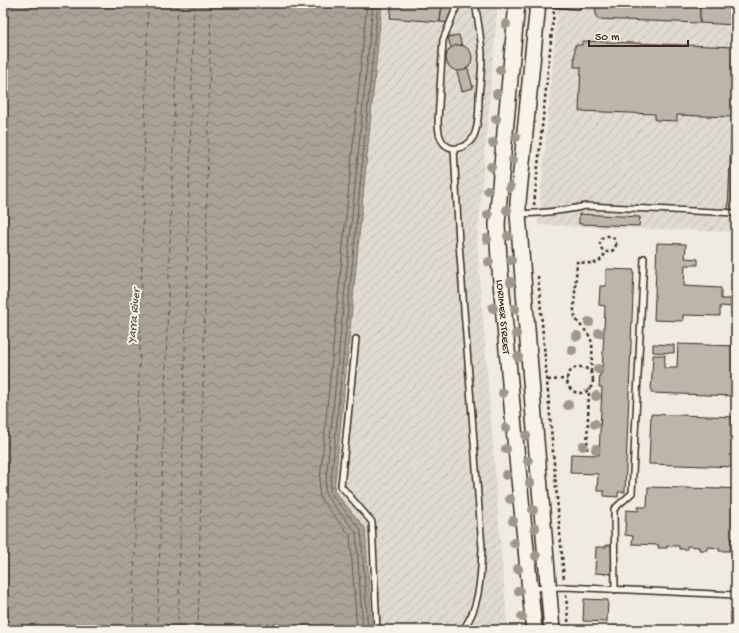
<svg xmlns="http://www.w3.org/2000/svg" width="739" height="633" viewBox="0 0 739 633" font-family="'Gochi Hand',sans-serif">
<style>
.industrial{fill:url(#industrial-furrows)}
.water{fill:url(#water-waves);stroke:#7e7266}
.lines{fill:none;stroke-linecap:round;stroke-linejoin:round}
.shore{stroke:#675a4e;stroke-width:1}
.ferry{stroke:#625448;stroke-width:1;stroke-dasharray:5 4;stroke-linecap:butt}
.building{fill:#bdb5aa;stroke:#3b2a1e}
.service-casing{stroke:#3b2a1e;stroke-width:8}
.secondary-casing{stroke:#3b2a1e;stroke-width:18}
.path{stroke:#3b2a1e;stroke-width:2.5;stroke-dasharray:3 3;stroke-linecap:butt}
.service{stroke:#f7f3e8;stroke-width:5}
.secondary{stroke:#f7f3e8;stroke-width:15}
.tree{fill:#a0978b}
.labels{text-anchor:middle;stroke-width:4;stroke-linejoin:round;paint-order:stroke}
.street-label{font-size:11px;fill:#3b2a1e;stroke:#f7f3e8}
.water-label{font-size:12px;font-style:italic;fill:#625448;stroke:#f7f3e8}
</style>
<defs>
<pattern id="industrial-furrows" width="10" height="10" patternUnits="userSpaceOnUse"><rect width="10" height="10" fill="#e0dbd0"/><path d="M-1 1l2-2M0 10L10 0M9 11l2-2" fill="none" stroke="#c1bcb2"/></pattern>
<pattern id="water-waves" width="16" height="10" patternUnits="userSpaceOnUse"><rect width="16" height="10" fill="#aaa296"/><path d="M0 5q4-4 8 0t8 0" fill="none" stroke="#8c847a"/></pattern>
</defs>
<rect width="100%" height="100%" fill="#efebe0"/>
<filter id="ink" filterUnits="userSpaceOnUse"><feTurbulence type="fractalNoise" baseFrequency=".025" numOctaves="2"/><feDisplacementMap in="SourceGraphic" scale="8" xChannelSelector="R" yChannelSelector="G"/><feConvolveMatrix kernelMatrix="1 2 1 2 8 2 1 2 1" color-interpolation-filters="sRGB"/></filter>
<g filter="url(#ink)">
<g class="industrial">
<path d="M382,3H498L477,243L502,563L508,630H372L371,614L334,491Z"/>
<path d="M558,3H736V232L538,225Z"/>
</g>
<path class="water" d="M3,3H382L334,491L365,528L372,630H3Z"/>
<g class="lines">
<g class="shore">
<path d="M357,630L350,535L322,501L320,497L319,490L367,3"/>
<path d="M363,630L356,532L327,497L325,491L373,3"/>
<path d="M368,630L361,530L331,494L330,491L378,3"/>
</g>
<g class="ferry">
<path d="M133,630L148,3"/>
<path d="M157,630L178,3"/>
<path d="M178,630L194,3"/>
<path d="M198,630L211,3"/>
</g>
</g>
<g class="building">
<path d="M392,3H442L440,22L390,18Z"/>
<path d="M442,3H453L451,23L440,22Z"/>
<path d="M585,3H700V23L597,19L595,6L584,5Z"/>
<path d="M700,3H736V25L700,23Z"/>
<path d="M459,35L473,88L462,91L448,37Z"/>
<path d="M582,41L736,47V210H728L732,117L677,115V121L655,120V114L579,111L581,67H574L575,45H582Z"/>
<circle cx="459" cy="58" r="13"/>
<path d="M579,214L640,217L639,226L579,224Z"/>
<path d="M657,243L686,244L685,258L698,259V265H685L684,286L721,288V299H734V307L720,306V316L683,315V321L654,320Z"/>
<path d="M606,269L634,270L625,492H618V497L604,496V491H597L598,474L570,473L571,454L599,455L602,387H599L600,373H602L605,306L599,305L600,286H606Z"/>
<path d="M653,344L674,345V353L653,352Z"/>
<path d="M678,344L736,346V396L651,393L653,355H665L664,368H677Z"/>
<path d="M651,414L736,417V467L649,464Z"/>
<path d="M648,487L721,489V488L736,489V540L731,539L730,551H719V548L707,547V550H699V547L687,546V549H679V546H667V548H658L659,545L632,544L633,536L625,535L626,510L638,511V507H647Z"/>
<path d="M606,545H612L611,574L595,573L596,547H606Z"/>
<path d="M584,599L608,600L607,622L583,621Z"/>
<path d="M611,626L672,628V630H598H611Z"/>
</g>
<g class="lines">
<g class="service-casing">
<g id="service">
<path d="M458,3L443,40L438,121C438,127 438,135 442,141C451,155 471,147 475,133C479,122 479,109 479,97C480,83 482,69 482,54C481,37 478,20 475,3"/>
<path d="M542,3L578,6V3"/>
<path d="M454,149L459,243L482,548C481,574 480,610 462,630"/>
<path d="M520,214C542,213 564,211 586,206L736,213"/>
<path d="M356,339L341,486L372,522L377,630"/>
<path d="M531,588L565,587L736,595"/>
<path d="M615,590L614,509L632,493L644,258"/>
</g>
</g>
<g class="secondary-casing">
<g id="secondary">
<path id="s1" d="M517,3L500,186L497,225L499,259L514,428L534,630"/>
<path d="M538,3L518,202V214L532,393L552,630"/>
</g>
</g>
<g class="path">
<path d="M534,205L554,11"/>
<circle cx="608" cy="244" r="8"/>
<path d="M538,276L564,580"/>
<circle cx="580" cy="380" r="13"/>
<path d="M591,372C591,363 594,348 591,340C588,330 577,325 575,316C574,314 574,311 574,309L577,262C592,263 598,267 606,252"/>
<path d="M548,380L567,379"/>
<path d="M587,450L589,389"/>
<path d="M566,595L569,630"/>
</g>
<use href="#service" class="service"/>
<use href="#secondary" class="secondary"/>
</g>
<g class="tree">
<circle cx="506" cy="24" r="5"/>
<circle cx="500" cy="70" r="5"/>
<circle cx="497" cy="94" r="5"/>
<circle cx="496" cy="119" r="5"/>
<circle cx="516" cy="137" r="5"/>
<circle cx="493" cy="143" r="5"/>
<circle cx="513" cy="160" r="5"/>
<circle cx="491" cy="167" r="5"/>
<circle cx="510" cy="187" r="5"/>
<circle cx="488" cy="190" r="5"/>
<circle cx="507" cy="210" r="5"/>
<circle cx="488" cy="215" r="5"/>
<circle cx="508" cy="236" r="5"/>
<circle cx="487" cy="239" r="5"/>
<circle cx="511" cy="260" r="5"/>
<circle cx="489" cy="262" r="5"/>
<circle cx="511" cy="282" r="5"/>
<circle cx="493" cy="308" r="5"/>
<circle cx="515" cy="309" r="5"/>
<circle cx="589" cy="322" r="5"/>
<circle cx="599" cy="333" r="5"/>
<circle cx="516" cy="334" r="5"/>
<circle cx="577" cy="336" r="5"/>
<circle cx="572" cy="350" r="5"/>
<circle cx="518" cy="357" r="5"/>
<circle cx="598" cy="369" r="5"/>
<circle cx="503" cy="393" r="5"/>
<circle cx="596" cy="396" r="5"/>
<circle cx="568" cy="405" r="5"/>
<circle cx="595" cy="424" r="5"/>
<circle cx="506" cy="428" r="5"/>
<circle cx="526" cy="436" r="5"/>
<circle cx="583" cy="446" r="5"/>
<circle cx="506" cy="449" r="5"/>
<circle cx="596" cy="449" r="5"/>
<circle cx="528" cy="461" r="5"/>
<circle cx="506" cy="475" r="5"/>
<circle cx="530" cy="483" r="5"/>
<circle cx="510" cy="499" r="5"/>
<circle cx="533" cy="510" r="5"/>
<circle cx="513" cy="521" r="5"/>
<circle cx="535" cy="528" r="5"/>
<circle cx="514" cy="543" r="5"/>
<circle cx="536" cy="556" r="5"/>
<circle cx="518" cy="569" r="5"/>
<circle cx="519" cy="591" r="5"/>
<circle cx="522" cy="617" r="5"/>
</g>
</g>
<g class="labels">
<g class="street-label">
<text dy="4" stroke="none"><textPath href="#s1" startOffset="315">LORIMER STREET</textPath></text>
</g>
<g class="water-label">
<text transform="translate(133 316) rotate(-85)" y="4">Yarra River</text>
</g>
</g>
<rect width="739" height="633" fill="none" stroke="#f7f3e8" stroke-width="16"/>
<rect x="8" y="8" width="723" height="617" fill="none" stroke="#3b2a1e" stroke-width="1.5" filter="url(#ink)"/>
<path d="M589 40v6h99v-6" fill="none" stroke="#3b2a1e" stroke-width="2"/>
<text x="595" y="40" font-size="12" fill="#3b2a1e" stroke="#f7f3e8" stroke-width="3" paint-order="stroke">50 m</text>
</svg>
